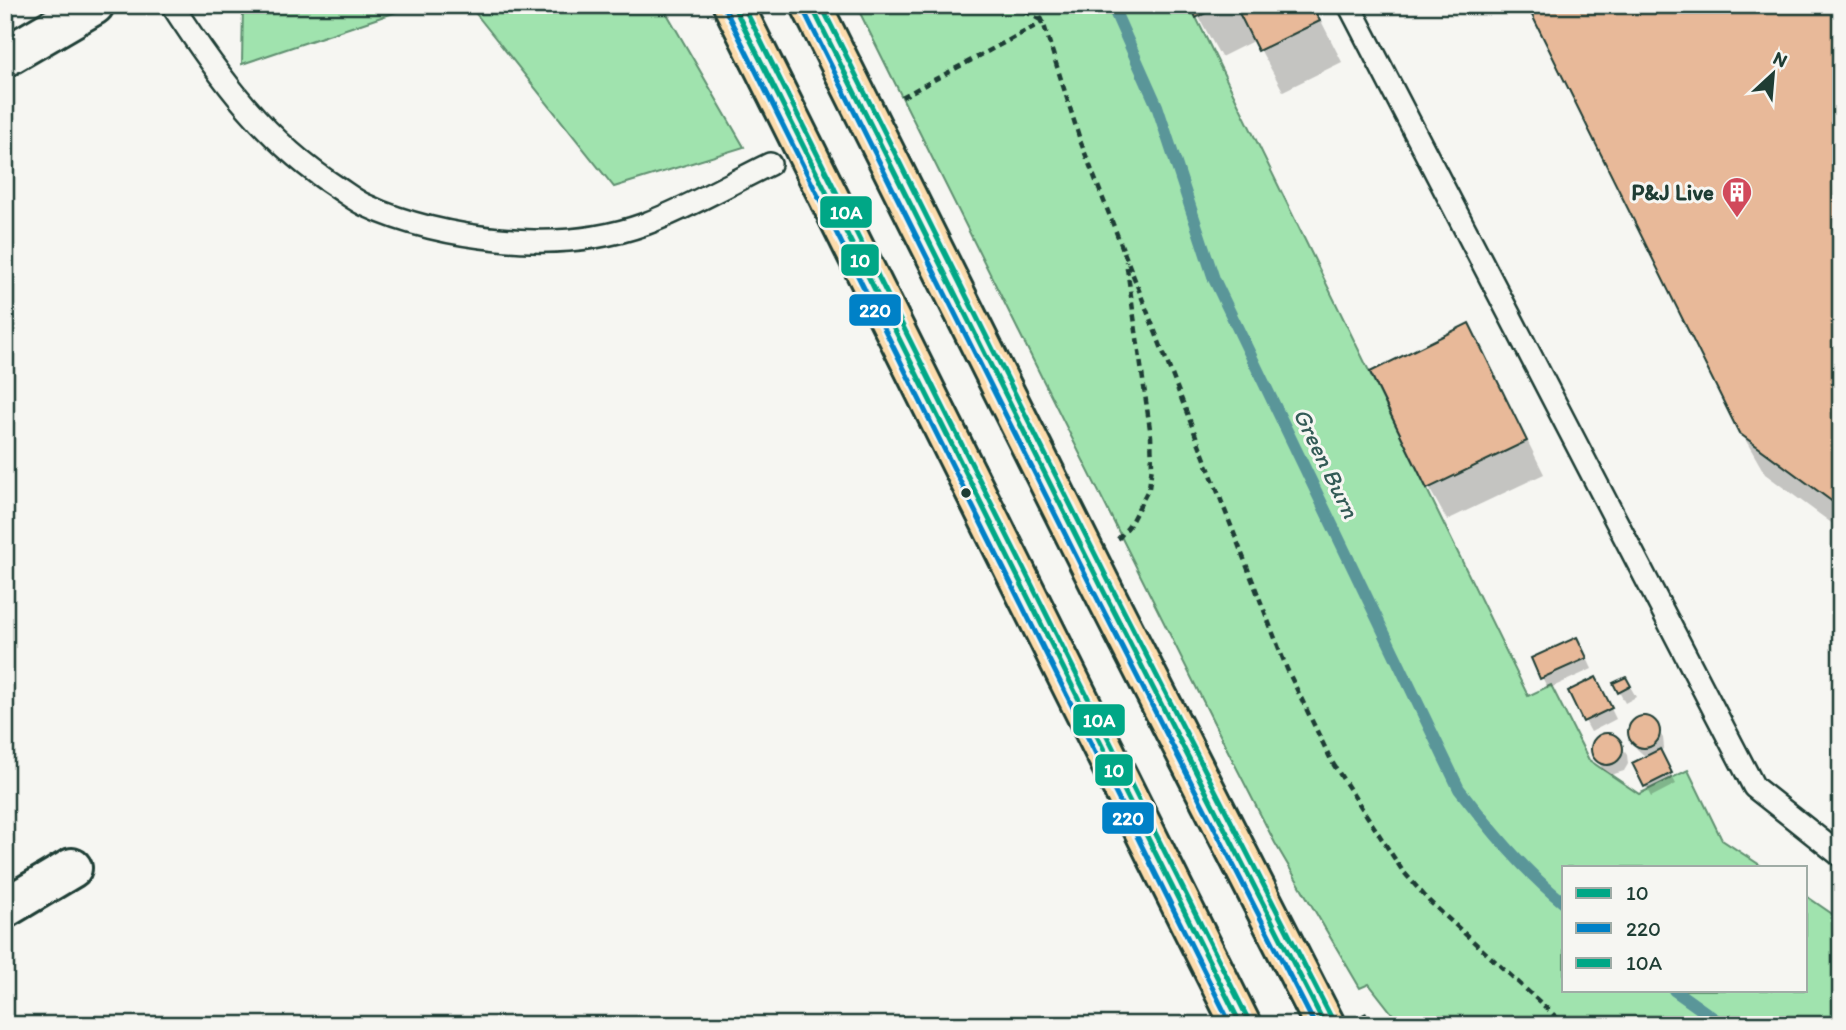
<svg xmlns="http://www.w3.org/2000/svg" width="1846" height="1030" viewBox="0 0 1846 1030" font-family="Itim,sans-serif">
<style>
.green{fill:#a0e3ae;stroke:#609071;stroke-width:2}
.shadow{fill:#0003}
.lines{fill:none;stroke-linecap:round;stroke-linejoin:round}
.stream{stroke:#5a9699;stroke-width:12}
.building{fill:#e8b999;stroke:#1f3d34;stroke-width:2}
.lane-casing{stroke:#1f3d34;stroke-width:26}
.street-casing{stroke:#1f3d34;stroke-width:44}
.secondary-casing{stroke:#1f3d34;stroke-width:44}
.primary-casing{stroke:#1f3d34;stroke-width:44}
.path{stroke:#1f3d34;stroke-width:4.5;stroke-dasharray:7 5;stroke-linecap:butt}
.lane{stroke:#f6f6f2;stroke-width:21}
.street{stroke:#f6f6f2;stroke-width:38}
.secondary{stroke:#f6f6f2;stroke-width:38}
.primary{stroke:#fcdcac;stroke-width:38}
.bus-1-casing{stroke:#f6f6f2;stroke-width:10}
.bus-2-casing{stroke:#f6f6f2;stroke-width:10}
.bus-3-casing{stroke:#f6f6f2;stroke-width:10}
.bus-1{stroke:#00a786;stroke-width:5}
.bus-2{stroke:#0081c7;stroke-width:5}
.bus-3{stroke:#00a786;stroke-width:5}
.bus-dot{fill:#1f3d34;stroke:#f6f6f2;stroke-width:2.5}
.labels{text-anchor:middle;stroke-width:6;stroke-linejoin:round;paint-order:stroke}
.poi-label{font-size:23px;font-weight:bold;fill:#1f3d34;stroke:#f6f6f2;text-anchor:end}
.water-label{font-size:24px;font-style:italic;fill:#335b56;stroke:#f6f6f2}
.line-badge{stroke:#f6f6f2;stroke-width:2.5}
.badge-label{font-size:19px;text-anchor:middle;font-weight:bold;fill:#fff}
</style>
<rect width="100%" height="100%" fill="#f6f6f2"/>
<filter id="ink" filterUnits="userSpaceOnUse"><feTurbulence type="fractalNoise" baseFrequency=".0143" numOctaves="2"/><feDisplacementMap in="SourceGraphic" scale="14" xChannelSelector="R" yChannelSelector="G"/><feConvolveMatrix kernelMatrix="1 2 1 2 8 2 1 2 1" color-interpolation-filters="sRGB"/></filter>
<g filter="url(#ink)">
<g class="green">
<path d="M243,5H417L242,64Z"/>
<path d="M469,5H662L744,147L614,187Z"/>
<path d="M856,5H1190L1528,696L1551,685L1589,760L1639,794L1688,770L1722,840L1763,867H1564V990H1806V896L1841,920V1025H1379L1394,1016L1369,984L1360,988L1275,843L1229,753Z"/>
</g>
<g class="shadow">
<path d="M1192,5H1313L1342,62L1283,91L1255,40L1221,57Z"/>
<path d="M1841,5V530L1765,474L1741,432Z"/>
<path d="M1468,326L1486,358L1544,474L1447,520L1429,488Z"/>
<path d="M1583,649L1592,669L1548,689L1533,659Z"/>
<path d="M1626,679L1636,697L1625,703L1615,684Z"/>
<path d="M1602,690L1616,719L1591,732L1585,721Z"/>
<path d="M1641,718L1650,719L1663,738L1664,747L1660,753L1676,784L1651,797L1634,764L1647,758L1637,749L1630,737V727Z"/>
<path d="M1605,735L1614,736L1627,755L1628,764L1624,771L1611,775L1603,770L1594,754V744Z"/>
</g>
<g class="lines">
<g class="stream">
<path d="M1112,5L1157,106L1214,279L1459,789C1491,830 1523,870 1564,903"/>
<path d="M1674,990L1723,1025"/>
</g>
</g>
<g class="building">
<path d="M1190,5H1221L1196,18Z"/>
<path d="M1235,5H1312L1320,21L1258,51Z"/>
<path d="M1527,5H1841V508L1739,433Z"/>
<path d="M1469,323L1527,441L1427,489L1370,372Z"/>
<path d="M1577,637L1587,658L1540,679L1531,658Z"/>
<path d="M1596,677L1612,708L1583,722L1568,691Z"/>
<path d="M1626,677L1631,686L1618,693L1613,683Z"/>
<circle cx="1644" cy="732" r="16"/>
<circle cx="1607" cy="749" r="16"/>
<path d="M1660,749L1672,773L1644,787L1632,763Z"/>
</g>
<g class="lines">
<g class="lane-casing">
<g id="lane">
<path d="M172,5C218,76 266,142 338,188C347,194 356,201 365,205C405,224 455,235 499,239C548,244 598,241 645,224C688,208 729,184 770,164"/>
<path d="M1349,5L1754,787L1841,856"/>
</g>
</g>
<g class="street-casing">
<path id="street" d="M5,908L72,868"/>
</g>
<g class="secondary-casing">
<path id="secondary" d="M5,57L94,5"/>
</g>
<g class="primary-casing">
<g id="primary">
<path d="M733,5L1241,1025"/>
<path d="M811,5L1101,586L1325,1025"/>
</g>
</g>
<g class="path">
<path d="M1014,5L1042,21"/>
<path d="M1035,5L1043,22L1081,143L1124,252"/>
<path d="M902,97L1043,22"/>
<path d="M1124,252L1287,669L1332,762L1402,870L1429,901L1565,1025"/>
<path d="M1118,539L1129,526L1149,488L1152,466L1151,436L1126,261"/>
<path d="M1364,1013L1370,1025"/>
</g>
<use href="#lane" class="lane"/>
<use href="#street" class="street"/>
<use href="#secondary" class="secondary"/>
<use href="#primary" class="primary"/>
<g class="bus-1-casing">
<g id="bus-1">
<path d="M733,5L1241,1025"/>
<path d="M811,5L1101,586L1325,1025"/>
</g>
</g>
<g class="bus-2-casing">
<g id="bus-2">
<path d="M725,9L1231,1025"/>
<path d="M803,9L1093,590L1315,1025"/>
</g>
</g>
<g class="bus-3-casing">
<g id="bus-3">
<path d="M743,5L1249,1021"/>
<path d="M821,5L1109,582L1333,1021"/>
</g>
</g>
<use href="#bus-1" class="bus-1"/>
<use href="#bus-2" class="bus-2"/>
<use href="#bus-3" class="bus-3"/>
</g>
</g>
<defs>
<g id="building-pin" transform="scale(1.575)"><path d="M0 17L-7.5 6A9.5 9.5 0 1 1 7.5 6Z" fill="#d1495b" stroke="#f6f6f2"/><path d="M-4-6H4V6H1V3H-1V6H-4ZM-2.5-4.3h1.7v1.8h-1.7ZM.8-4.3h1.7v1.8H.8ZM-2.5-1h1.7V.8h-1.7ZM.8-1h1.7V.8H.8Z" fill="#fff"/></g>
</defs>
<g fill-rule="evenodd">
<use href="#building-pin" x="1737" y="192"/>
</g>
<circle class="bus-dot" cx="966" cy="493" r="6"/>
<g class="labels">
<g class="poi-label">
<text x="1714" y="200">P&amp;J Live</text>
</g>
<g class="water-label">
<text transform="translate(1326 463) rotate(64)" y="8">Green Burn</text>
</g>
</g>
<g class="line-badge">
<rect x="819" y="195" width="54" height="34" rx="7" fill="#00a786"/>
<rect x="840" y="243" width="40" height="34" rx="7" fill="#00a786"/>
<rect x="848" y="293" width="54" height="34" rx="7" fill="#0081c7"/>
<rect x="1072" y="703" width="54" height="34" rx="7" fill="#00a786"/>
<rect x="1094" y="753" width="40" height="34" rx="7" fill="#00a786"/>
<rect x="1101" y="801" width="54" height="34" rx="7" fill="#0081c7"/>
</g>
<g class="badge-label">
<text x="846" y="219">10A</text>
<text x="860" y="267">10</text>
<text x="875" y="317">220</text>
<text x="1099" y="727">10A</text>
<text x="1114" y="777">10</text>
<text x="1128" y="825">220</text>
</g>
<rect width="1846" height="1030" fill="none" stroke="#f6f6f2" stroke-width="28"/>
<rect x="14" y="14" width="1818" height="1002" fill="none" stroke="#1f3d34" stroke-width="2.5" filter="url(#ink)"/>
<rect x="1562" y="866" width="245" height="126" fill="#f6f6f2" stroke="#a0aca6" stroke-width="2"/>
<rect x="1576" y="888" width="35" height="10" fill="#00a786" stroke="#a0aca6" stroke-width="2"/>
<text x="1626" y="900" font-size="21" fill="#1f3d34">10</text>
<rect x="1576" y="923" width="35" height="10" fill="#0081c7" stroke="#a0aca6" stroke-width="2"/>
<text x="1626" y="936" font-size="21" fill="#1f3d34">220</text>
<rect x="1576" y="958" width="35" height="10" fill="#00a786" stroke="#a0aca6" stroke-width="2"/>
<text x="1626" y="970" font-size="21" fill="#1f3d34">10A</text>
<g transform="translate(1773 74) rotate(26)" stroke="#f6f6f2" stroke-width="5" paint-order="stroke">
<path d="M0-5L12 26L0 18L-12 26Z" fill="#1f3d34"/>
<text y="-10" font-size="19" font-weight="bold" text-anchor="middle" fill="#1f3d34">N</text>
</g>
</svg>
